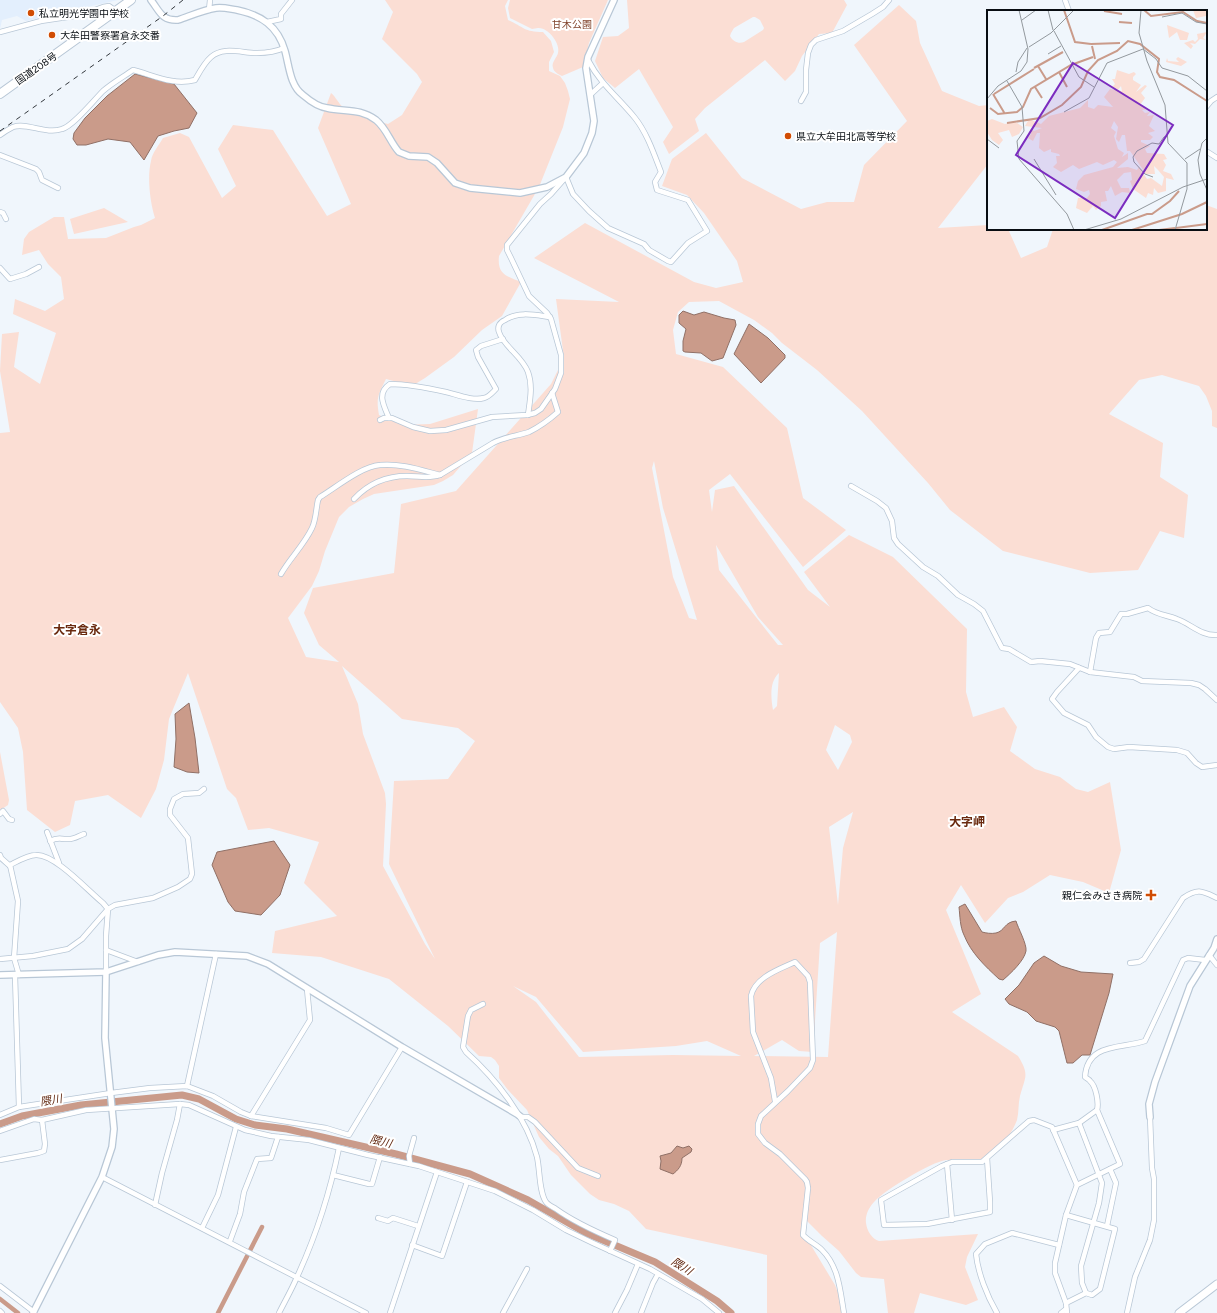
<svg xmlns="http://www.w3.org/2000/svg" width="1217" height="1313" viewBox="0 0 1217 1313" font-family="Figtree,'Noto Sans JP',sans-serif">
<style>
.built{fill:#e3effd}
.green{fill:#fbded4;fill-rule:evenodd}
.water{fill:#ca9b8a;stroke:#907066}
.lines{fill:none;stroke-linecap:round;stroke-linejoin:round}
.canal{stroke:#ca9b8a;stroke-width:4.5}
.river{stroke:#ca9b8a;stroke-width:7}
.minor-casing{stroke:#b8c7d6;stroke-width:6}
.tertiary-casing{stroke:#b8c7d6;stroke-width:8}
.primary-casing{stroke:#b8c7d6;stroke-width:9}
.trunk-casing{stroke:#b8c7d6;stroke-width:10}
.minor{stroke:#fff;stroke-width:4.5}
.tertiary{stroke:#fff;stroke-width:5.5}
.primary{stroke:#fff;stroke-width:7}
.trunk{stroke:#fff;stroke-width:8}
.rail{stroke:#33383d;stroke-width:1;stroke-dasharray:5 5;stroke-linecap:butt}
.poi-dot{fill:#d14c03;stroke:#fff;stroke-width:1.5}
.labels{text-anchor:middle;stroke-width:4;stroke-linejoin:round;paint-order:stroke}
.poi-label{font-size:10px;fill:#080d12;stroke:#fff;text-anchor:start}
.park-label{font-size:10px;fill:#81442c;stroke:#fff}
.street-label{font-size:10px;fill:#080d12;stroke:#fff}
.water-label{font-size:11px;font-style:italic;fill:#622810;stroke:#fff}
.quarter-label{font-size:12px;font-weight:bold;fill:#6a2a0f;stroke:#fff}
.inset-river{fill:none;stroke:#ca9b8a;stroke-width:2}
.inset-road{fill:none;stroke:#93999e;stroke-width:1}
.view{fill:#7b2cbf;fill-opacity:0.15;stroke:#7b2cbf;stroke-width:2}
.inset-edge{fill:none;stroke:#080d12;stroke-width:2}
</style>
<rect width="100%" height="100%" fill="#f0f6fc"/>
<path class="built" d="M0,0H118L26,21L17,16L2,20L0,29Z"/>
<g class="green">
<path d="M385,0H508L505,6L508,20C524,27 524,32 543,32L551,41L554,52L549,62V71L560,76L565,83L568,91L570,99L563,127L539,187L499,256C497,275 507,276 521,282L502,316L482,330L454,357L425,378L412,386L386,379C378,395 376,398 379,415L402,425L430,424L478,409L472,453L453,475L443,481L434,485L374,494L363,499L349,507L339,517L325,551L319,571L312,586L288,618L306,657L339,662L319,645L304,613L313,588L394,573L401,504L456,491L551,384L564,358L556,299L619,302L534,258L585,223L694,282L716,288L743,282L737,261L704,213L687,195L662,186L672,159L706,133L742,178L801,209L827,202H854L864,165L907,121L854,45L899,5L916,21L920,43L942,91L979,106L988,105V164L938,228L988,225V229H1008L1021,258L1047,247L1053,229H1206V205L1217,209V428L1212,426V411L1206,396L1199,386L1162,375L1139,380L1109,414L1163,443L1160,477L1188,495L1184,538L1160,531L1138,570L1090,573L1003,551L950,510L928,483L862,411L817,370L782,343L772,333L754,320L719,301L689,302L678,312L673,330L676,354L723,367L787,428L803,498L846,530L803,567L730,474L709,490L712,512L715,490L734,486L808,590L830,607L804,572L849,535L893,557L967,629L966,692L973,717L1004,707L1017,727L1010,751L1035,769L1060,777L1076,789L1088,792L1110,782L1121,850L1109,893L1083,882L1050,875L1023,892L1008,898L985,923L961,885L946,910L981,994L952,1012L1018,1056C1030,1075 1025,1077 1020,1096C1018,1104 1019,1112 1017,1120C1013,1132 1001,1147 992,1154C988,1157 974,1164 970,1164C962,1166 954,1160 946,1160C931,1162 885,1190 875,1201C869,1207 865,1215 866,1223C867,1231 872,1239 879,1241L978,1234L967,1257L965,1267L978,1300L966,1305L920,1293L914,1313H888L884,1279L861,1277L856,1273L839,1251L822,1236L807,1221L803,1232L835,1285L846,1313H767V1255L646,1229L629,1211L614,1204L599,1200L590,1194L571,1175L558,1156L549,1149L539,1137L527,1110L508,1090L499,1078V1066L495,1060L491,1057L479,1056L448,1026L389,979L321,957L272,953L275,931L337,916L304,883L319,842L269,828L248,830L236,798L227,789L188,673L169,719L164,760L156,789L141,818L108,795L75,801L70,825L55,832L27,810L23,752L18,728L0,702V433L10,432L0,371L2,334L19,332L14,367L40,384L56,333L13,314L15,299L45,311L64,299L61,277L48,264L39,250L22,255L24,239L29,232L54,217H64L68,239L106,238L134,227L141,225L155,218C150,202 147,177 151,161C152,153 159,145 163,138L180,133L189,137L222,198L236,186L218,149L233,125L273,130L327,216L351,204L318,128L331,93C336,97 338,103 343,107C355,117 373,120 388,124L402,115L422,82L417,74L382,39L393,12ZM654,461L663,508L697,620L689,618L673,577L652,468ZM716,545L758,617L783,645H778L719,570ZM342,666L402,719L458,728L475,741L448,779L394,781L389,864L435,959L425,944L383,866L386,804L385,793L363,734L358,704ZM779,673L777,706L773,710C771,698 769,682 779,673ZM835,725L850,735L852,742L838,770L826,750ZM853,812L843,848L838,905L829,827ZM837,932L828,1057L754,1056L782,1040L799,1051L813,1052L820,943ZM513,986L536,997L583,1052L676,1046L707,1041L741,1056L673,1055L579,1057L536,1002ZM677,1146L683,1148L690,1153L660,1169L661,1156L671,1153Z"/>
<path d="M510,0H608L589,43L583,67L562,76C558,74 554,72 553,68C551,62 557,58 558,53C561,44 548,27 538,28C536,28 534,29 532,29L510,18L508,8Z"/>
<path d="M627,0H844L847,5L832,33L819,34L802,56L795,71L785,81L765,60L705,108L695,119L699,131L669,154L663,142L673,127L639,69L615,88L603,78L595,61L603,37L618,36L629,28ZM753,17H755L760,20L764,28L763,30L744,42C739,44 733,42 730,36L731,33L734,28Z"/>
<path d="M104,208L128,222L74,234L70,219Z"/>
<path d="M0,752L9,800L8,805L2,809H0Z"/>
</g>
<g class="water">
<path d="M135,74L174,84L197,113L189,128L174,131L158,136L144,160L130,142L108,139L86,145H77L73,139L74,133L85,118L107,96Z"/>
<path d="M683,311L694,315L704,312L724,318L735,320L736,325L723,358L712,361L701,353L685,352L683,351V341L686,329L679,323V315Z"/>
<path d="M749,324L768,338L785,355V358L761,383L734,354Z"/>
<path d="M189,703L195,738L199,773L187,772L174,767L176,739L175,714Z"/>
<path d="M274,841L290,865L280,895L261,915L235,911L228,902L212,865L217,852Z"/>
<path d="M965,904L982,932C986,933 991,934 996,933C1005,931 1004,922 1016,921C1018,928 1027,944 1026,951C1024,961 1011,973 1003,980L999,979C985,966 971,953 964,935C960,927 960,916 959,907Z"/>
<path d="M1044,956L1061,966L1081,972L1113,974L1109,993L1090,1055H1082L1073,1063H1067L1059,1031L1055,1027L1036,1021L1027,1012L1009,1004L1005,999L1019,985L1034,963Z"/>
<path d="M677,1146L683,1148L689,1146L692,1149L691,1152L682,1158C682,1166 678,1170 673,1174L660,1169L661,1161L660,1156L671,1153Z"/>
</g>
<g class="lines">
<g class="canal">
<path d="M0,1299L18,1313"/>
<path d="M218,1313L262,1227"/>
</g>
<path class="river" d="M0,1124L22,1116L81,1105L182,1095L199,1099L236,1119L255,1125L287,1129L396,1154L470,1174L528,1200L586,1233L655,1262L717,1301L731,1313"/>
<g class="minor-casing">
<g id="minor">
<path d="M1065,0L1069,11"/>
<path d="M209,10L210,0"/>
<path d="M267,22L281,19V14L292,0"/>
<path d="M0,32L41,21L81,15L103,7L109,6L116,11"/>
<path d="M590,95L603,83"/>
<path d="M801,101L806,92V70L808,53L811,45L816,40L843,31L872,14L883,7L889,0"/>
<path d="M1206,107L1211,101L1217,97"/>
<path d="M0,135C4,132 9,129 13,127C27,122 46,135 62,129C73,126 93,101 103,91C112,83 123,77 133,70C153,75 173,86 195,80C199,73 204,63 211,57C223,46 242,53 257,53C266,53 275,52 284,48"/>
<path d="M1206,151L1217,158"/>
<path d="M0,155L36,169L39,172L42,180L58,188"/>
<path d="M0,212L3,213L6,219"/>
<path d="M0,268L10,279L26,274L39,267"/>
<path d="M528,415C530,400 533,386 528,372C522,356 503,346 499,332C497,326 500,322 505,320C518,311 535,315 550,317"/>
<path d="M389,418C384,406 376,393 390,384C409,384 428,388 446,392C458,395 473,401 484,398C489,397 492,393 496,389L478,357L476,350L481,346L503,339"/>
<path d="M380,420L384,418H392L413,427L430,431L446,430L492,417L527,415L535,413L541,409L555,389L561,373V355L551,319L547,313L529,296L511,258L507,250V245L540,204L551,194L566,177L573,194L589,211L608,228L644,244L649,250L668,261L671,262L688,243L707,231L688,200L657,190L655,182L661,172C654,154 647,133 635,118C618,97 601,85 588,60"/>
<path d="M851,486L877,501L886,508L892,521L894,538L898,544L923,567L938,576L958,595L974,604L983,611L1002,648L1009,649L1031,662L1040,661L1070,664L1090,672L1134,677L1142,681L1191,683L1199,685L1205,689L1217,700"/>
<path d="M354,499C368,484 387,476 407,476C419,476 429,479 440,475L493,443C504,437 517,436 529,432C539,427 549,420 558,412L552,393"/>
<path d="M281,574C290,558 304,545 312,528C316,520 316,509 318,500L320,497C335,488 362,466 380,465C400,463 421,470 440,475"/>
<path d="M1079,668L1057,692L1052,699L1064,713L1088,725L1096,737L1108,747L1114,749L1129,747L1177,750L1187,753L1196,763L1202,767L1217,765"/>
<path d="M1090,672L1096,638L1099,633L1110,632L1121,614H1127L1148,608C1157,615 1167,615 1177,619C1191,624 1201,636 1217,635"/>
<path d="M0,814L3,811L9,819L12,820"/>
<path d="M47,832L59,863"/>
<path d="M50,841C58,837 59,839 67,839C73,840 78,836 84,834"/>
<path d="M0,855L1,858L10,866"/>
<path d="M106,950L138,962"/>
<path d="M1209,955L1217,965"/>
<path d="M0,959L33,956L68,949L82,939L108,909L115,905L153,898L178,887L190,879L192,874L188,838L170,815V809L174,799L183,794L199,793L204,789"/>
<path d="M1130,963L1139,962L1144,959L1183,898C1198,888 1202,891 1217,898"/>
<path d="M15,975L19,1107"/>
<path d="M19,975L14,958L18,901L10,865C18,861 28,855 36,855C55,854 88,891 103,903L108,909L106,936V972"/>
<path d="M483,1004L471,1010L468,1016L463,1047L466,1052C496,1079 527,1118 537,1157C540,1170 539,1192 546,1202C548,1205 553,1207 556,1209C574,1222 594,1231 615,1240L610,1251"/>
<path d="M187,1086L216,954"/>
<path d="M775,1101L771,1078L753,1032L751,996C755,977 780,969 795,962L808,976L810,982L813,1060L810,1068L788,1091L761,1116L758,1124V1134L765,1143L780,1154L805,1179L807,1182L808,1188L803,1235C808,1241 816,1244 822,1250C839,1267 840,1290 844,1313"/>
<path d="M0,1115L19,1107L111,1093L150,1088L187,1086L213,1096L241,1112L251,1116L326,1128L349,1135L402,1047"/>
<path d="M251,1116L310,1020L307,989"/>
<path d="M521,1117H528L535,1122L578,1168L598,1176"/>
<path d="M1079,1123L1102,1183L1099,1203L1081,1266L1082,1283L1086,1293"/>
<path d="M1053,1130L1079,1123L1097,1110"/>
<path d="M0,1131L34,1119L42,1120L86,1110L180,1104L189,1105L245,1130L271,1136L309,1140L368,1155L419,1166L495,1191L533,1210L566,1230L593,1243L650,1269L702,1299L719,1313"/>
<path d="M987,1158L990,1202V1212L927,1224L884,1225L881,1200L942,1166L952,1162H982L1029,1121L1034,1120L1052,1127L1077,1185"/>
<path d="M0,1160L38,1153L44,1151L45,1144L42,1120"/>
<path d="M410,1164L409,1156L414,1138"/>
<path d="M947,1164L952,1220"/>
<path d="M333,1175L369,1184H372L380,1157"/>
<path d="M102,1177L366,1313"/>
<path d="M155,1205L162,1173L177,1120L180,1104"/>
<path d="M1066,1215L1115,1229L1100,1289L1092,1295L1086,1293L1066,1303"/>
<path d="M378,1218L388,1221L393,1218L418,1226"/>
<path d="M1107,1226L1116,1183L1110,1169"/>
<path d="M202,1228L218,1195L236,1127"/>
<path d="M230,1241L240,1214L244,1192L257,1159L271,1158L278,1137"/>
<path d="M412,1245L442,1256L467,1182"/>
<path d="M0,1286L34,1312"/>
<path d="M0,1311L2,1313"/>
<path d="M279,1313C285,1301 292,1289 297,1277C316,1236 330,1192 339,1148"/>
<path d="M390,1313L437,1172"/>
<path d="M503,1313L527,1269"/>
<path d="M615,1313L627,1290L638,1264"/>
<path d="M641,1313L653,1283L658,1274"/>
<path d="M997,1313C987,1296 978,1273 976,1254L985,1244L1012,1233L1059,1245"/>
<path d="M1061,1313L1066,1309"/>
<path d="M1067,1313L1066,1303L1055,1273V1263L1066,1215L1077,1185L1120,1164L1097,1110C1099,1103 1096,1086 1090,1081C1089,1079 1086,1078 1085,1077C1087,1042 1122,1049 1145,1041L1183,960L1188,958L1205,960"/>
<path d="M1127,1313L1135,1277L1150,1240L1154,1220V1179L1152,1168L1150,1117"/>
</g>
</g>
<g class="tertiary-casing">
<g id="tertiary">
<path d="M151,0C160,12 162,21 178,20C190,16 203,10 216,8C223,7 230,9 237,10C261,15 278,26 285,51C289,65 290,86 303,95C310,101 318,107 327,108C345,112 360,108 376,120C387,129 390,142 399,152L409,156L428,157L437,163L455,183L470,188L520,193L547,187L566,177L584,153L592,133L594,121L586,68L588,57L614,0"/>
<path d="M0,975L106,972L158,955L175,952L247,956L268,964L402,1047L517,1114L521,1117"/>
<path d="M1150,1117L1149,1104L1155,1082L1190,986L1214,948L1217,939"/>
<path d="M33,1313L102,1177L112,1147L114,1129L105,1038L106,972"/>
</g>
</g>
<g class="primary-casing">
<path id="primary" d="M1179,1313L1217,1284"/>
</g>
<g class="trunk-casing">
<path id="trunk" d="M0,94L131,0"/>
</g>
<use href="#minor" class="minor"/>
<use href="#tertiary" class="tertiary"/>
<use href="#primary" class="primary"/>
<use href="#trunk" class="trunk"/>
<path class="rail" d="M0,131L163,16L183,0"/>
</g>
<g class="poi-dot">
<circle cx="31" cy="13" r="4"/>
<circle cx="52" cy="35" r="4"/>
<circle cx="788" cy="136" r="4"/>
<path d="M1149 889h4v4h4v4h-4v4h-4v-4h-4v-4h4z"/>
</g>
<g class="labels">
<g class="poi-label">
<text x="39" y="17">私立明光学園中学校</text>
<text x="60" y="39">大牟田警察署倉永交番</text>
<text x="796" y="140">県立大牟田北高等学校</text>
<text x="1142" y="899" text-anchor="end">親仁会みさき病院</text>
</g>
<g class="park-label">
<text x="572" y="28">甘木公園</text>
</g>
<g class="street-label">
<text transform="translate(36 68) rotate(-35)" y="4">国道208号</text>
</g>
<g class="water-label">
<text transform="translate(51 1100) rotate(-10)" y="4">隈川</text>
<text transform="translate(381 1141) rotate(14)" y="4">隈川</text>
<text transform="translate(682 1266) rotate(32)" y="4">隈川</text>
</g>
<g class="quarter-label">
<text x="77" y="634">大字倉永</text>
<text x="967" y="826">大字岬</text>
</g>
</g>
<g transform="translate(987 10)">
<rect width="220" height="220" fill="#f0f6fc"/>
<path d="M206,0H219V6L209,8ZM180,15L202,23L200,30H193L190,22L182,28ZM220,22L216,28L219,30L213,29L208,34L203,33L206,36L204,39L197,33L206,30L208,32L211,29L210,24ZM191,47L200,52L194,56L179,52L180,48L181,51L192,52L189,49ZM130,60L142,64L147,62L149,64L146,67V70L154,75L149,82L158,75L160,76L154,83L158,88L153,95L161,99L155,100L158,103L163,102L160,106L167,105L162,116L168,121L161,123L166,127L163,130H154V132L163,136L158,139L160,143L177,144L180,149L176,150L179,155L176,161L184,164L187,170L179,168V181L171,183L167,178L166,185L161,183L159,188L146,179L143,171L145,170L144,162L137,163L130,170L134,178H142L143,183L135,182L128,186L124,176L121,181H118L120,191L114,192V196L109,200L106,196L100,203L89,198L91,188H100L103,184L102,180L97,182L89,179L91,171L97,165L126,157L130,152L127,150L116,155L110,152L92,159L86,155L74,162L66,157L70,153L69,146H73L72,144L64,142V139L57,142L52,138L53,123H50L46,131L41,128L44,124L43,119L47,121L55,118L38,116L42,109L54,114L62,106L93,98L101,90V97L107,99L111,95L126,97L117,87L123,79L135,81L134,76L131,80L125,77L128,74L125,69H128ZM127,111L131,117L129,129L132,132L135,125H138L140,141H143L159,164H168L167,156L171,160L177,167L175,176L164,168L160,169L152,157L150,160L141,157L130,158L141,149V143L135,147L137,143L131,139L127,126L129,122L124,118ZM5,109L18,114L27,111L36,117L32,124L25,127L22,120L11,123L16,130L12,135L5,130L0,122V111Z" fill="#fbded4" fill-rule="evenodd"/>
<path class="inset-river" d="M77,0L88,32L104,34M157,0L164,6L196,2L210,11L220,13M117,1L135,4M132,12L145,13M104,34L133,33M105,36L108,49M51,56L59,69M47,58L76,42M72,62L80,77M48,77L55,88M6,84L18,104M7,84L47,59M3,98L11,104L30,102L36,97L44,79L84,55L106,47M20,113L53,108L75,95L94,77L101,61L111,50L130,41L141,31L153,34L172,49L170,62L173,67L187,70L220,91M189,218L220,214M115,220L160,204H165L183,191L192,181M145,220L195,204L220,192M172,220L188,218"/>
<path class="inset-road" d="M61,0L66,20M154,0L152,23L160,51L178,95L181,133L200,153V179L188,220M175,7L195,3L209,12L220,14M35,10L49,0M67,21L92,67L107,77M42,37L64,23L87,0M156,39L169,49L175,58L201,66L220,81M61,44L74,36M29,62L31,52L40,38M20,71L35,97L37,121L30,131L32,149L80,204L87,220M0,89L11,76L34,61L40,52L41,39L32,0M77,102L102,88L120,53L156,39M220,128L215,133L211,150L213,164L220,180M0,129L12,138M47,149L69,185M198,149L213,139M166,167L158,164L147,152L146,147L150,141L165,133L172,134L177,127L180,126M97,220L134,209L196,177L220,169"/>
<path class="view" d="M86,53L186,115L128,208L29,145Z"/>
<rect width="220" height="220" class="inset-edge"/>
</g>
</svg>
